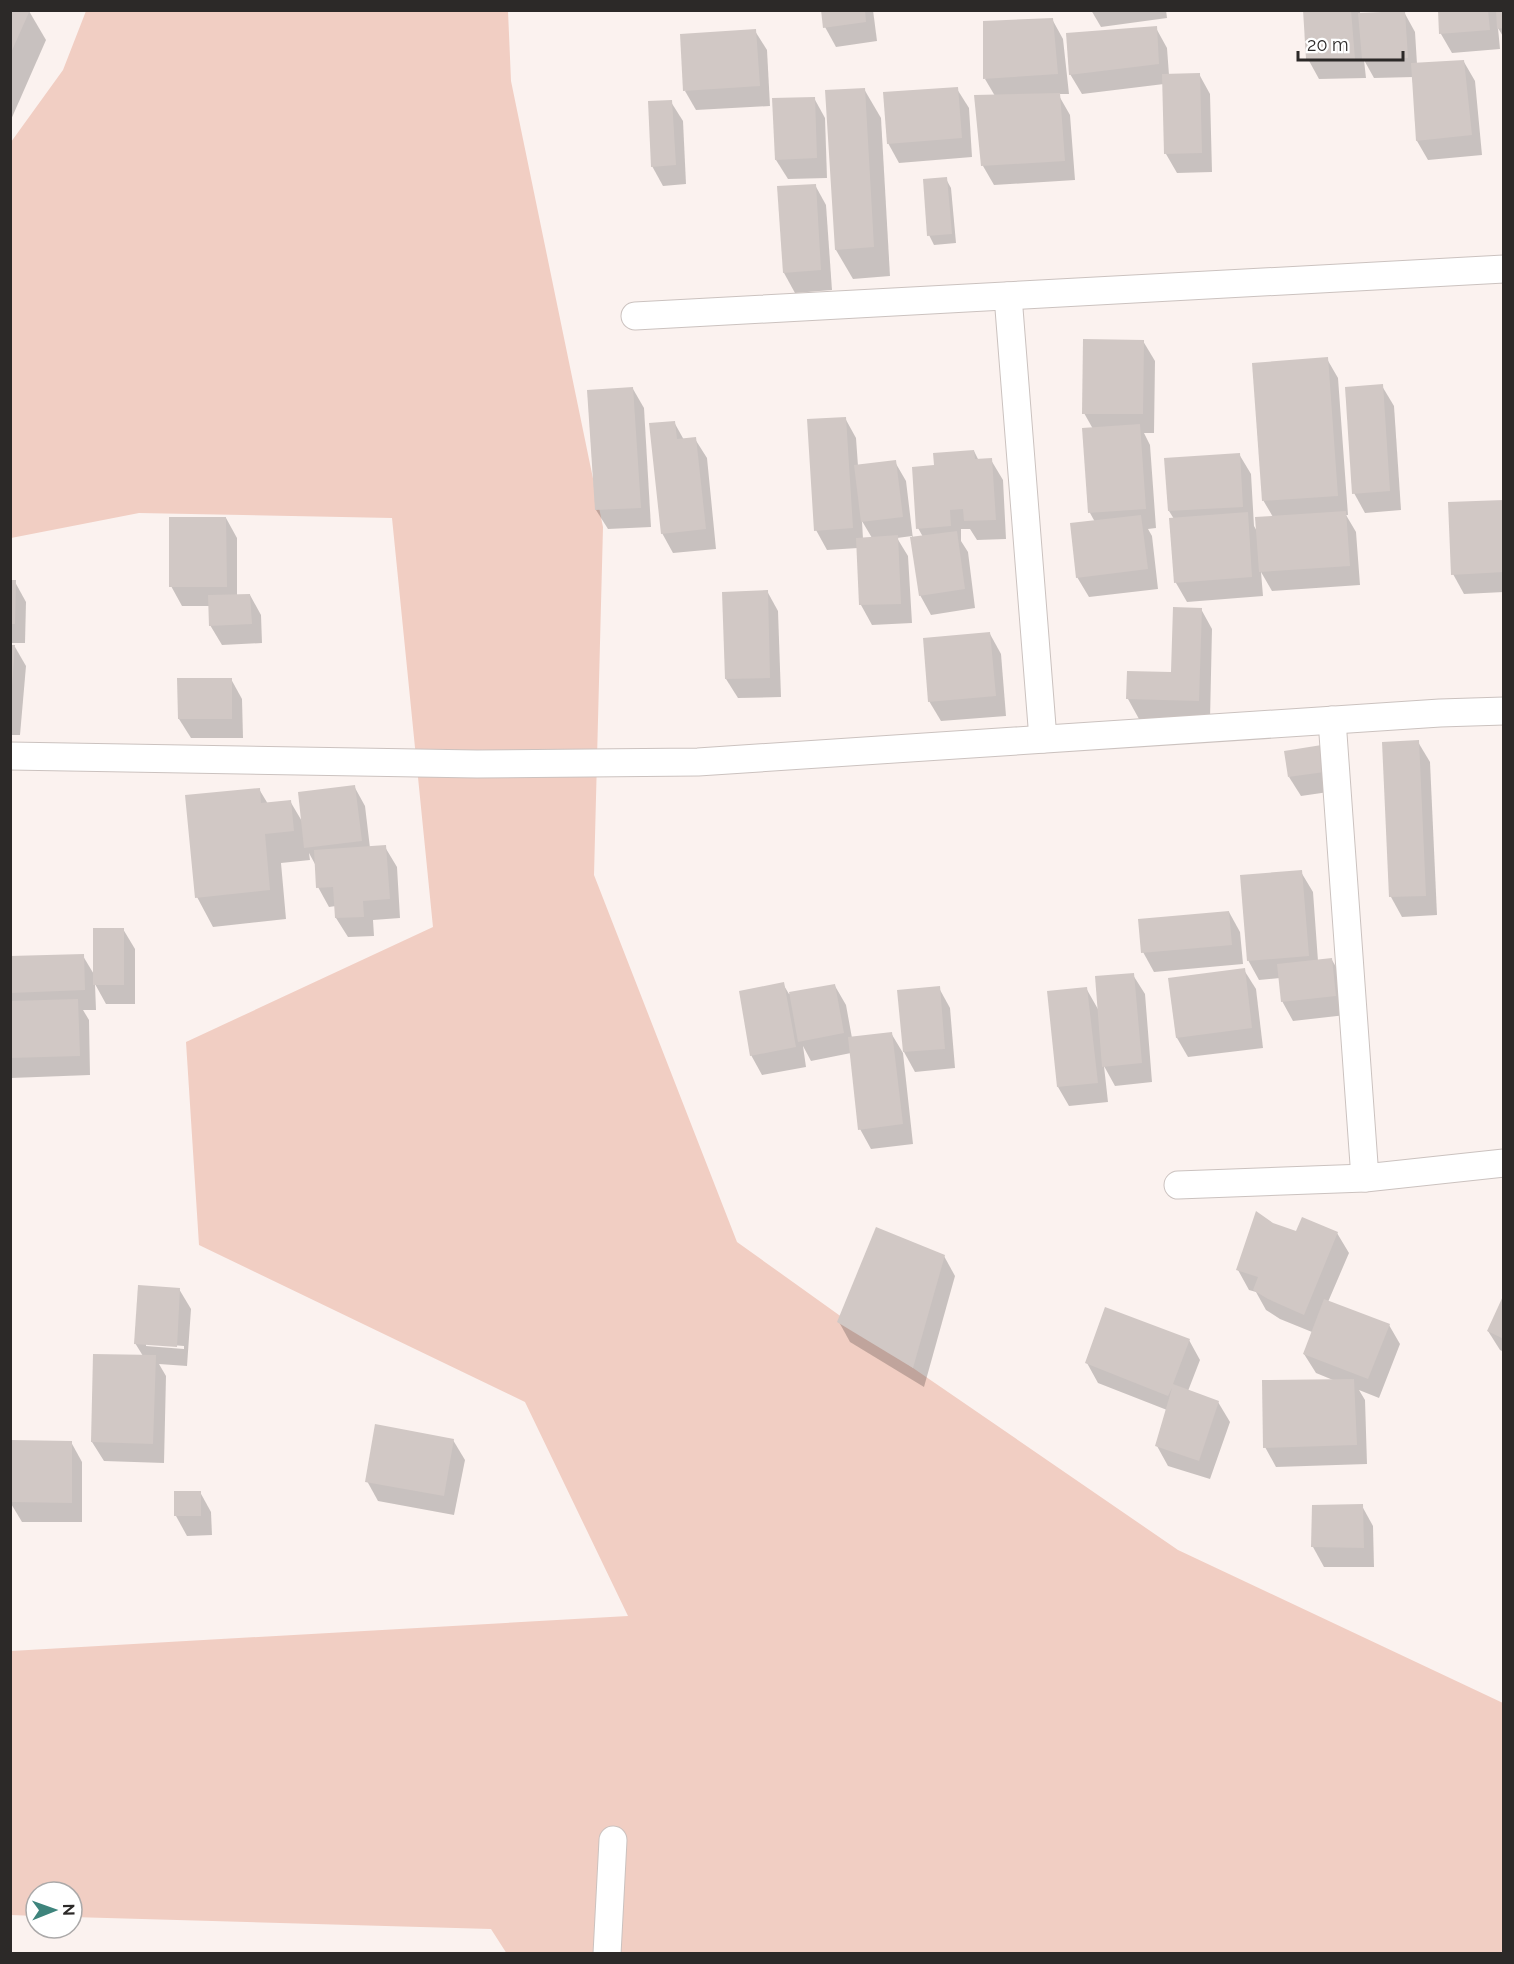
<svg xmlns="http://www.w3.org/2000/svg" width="1514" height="1964" viewBox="0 0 1514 1964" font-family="Raleway,sans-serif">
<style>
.green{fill:#f1cec3}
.shadow{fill:#0003;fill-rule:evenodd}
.building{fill:#d1c8c5}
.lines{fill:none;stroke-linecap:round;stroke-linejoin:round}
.minor-casing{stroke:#cbc2bf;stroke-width:29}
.minor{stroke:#fff;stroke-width:27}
</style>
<rect width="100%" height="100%" fill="#fbf2ef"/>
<path class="green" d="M86,11H508L511,81L603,527L594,875L737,1242L913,1368L1178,1550L1503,1703V1953L507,1954L491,1929L72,1917V1892H36V1916L11,1915V1651L628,1616L525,1402L199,1245L186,1042L433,927L392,518L139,513L11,538V142L63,70Z"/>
<g class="shadow">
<path d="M10,10L29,11L46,40L10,122Z"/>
<path d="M823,10H873L877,41L836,47L825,27Z"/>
<path d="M1091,10H1166L1167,18L1101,27Z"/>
<path d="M1304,10H1360V14L1404,12L1415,32L1417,64L1464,62L1475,81L1482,155L1428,160L1417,141L1414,77L1374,78L1364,60L1366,78L1319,79L1308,59Z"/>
<path d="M1439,10H1504V38L1498,28L1500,49L1452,53L1441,34Z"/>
<path d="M1052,19L1063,39L1069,94H1058L1070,115L1075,180L994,185L983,166L995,96L985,79Z"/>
<path d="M1156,28L1167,48L1169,75L1199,74L1210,94L1212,172L1177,173L1166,154L1164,84L1082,94L1070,74Z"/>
<path d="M755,31L767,50L770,106L696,110L685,91Z"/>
<path d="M864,89L881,118L890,276L853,279L836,250Z"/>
<path d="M957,89L969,108L972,157L899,163L888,143Z"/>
<path d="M814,98L825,118L827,178L788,179L776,160Z"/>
<path d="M671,102L683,121L686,184L663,186L652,166Z"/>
<path d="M946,179L951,188L956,243L934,245L929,235Z"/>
<path d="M815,185L826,205L832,290L795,293L784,273L779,187Z"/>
<path d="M1143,341L1155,361L1154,433H1144L1150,445L1156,528L1148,529L1152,536L1158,589L1089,597L1077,577L1095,522L1090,513L1093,429L1084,413Z"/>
<path d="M1327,359L1338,378L1348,515H1346L1356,532L1360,585L1272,591L1261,572L1263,596L1187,602L1176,583L1174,519L1169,511L1239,454L1251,474L1254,526L1258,533L1273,517L1263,500Z"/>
<path d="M1382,386L1394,406L1401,510L1365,513L1354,493Z"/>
<path d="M633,389L644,408L651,527L608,529L596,510Z"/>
<path d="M845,418L856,438L858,466L895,462L906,481L913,539L923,537L918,528L935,467L974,451L979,461L991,460L1003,480L1006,539L977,540L970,529H961V541L968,552L975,608L931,615L920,595L912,536L897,538L908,556L912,623L872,625L861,605L858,548L827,550L816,530ZM862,521L872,538L863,539Z"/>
<path d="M674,422L684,440L695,439L707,458L716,549L673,553L662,533Z"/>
<path d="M1504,502V592L1464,594L1453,574Z"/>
<path d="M226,518L237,538V596L250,595L261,615L262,643L222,645L210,625V606H182L171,586Z"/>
<path d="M10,582H15L26,602L25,643H10Z"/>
<path d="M767,591L778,611L781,697L738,698L726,679Z"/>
<path d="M1201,609L1212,629L1210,720L1139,719L1128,699L1129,672L1172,673Z"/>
<path d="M990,634L1001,654L1006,716L941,721L929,701Z"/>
<path d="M10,646L15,647L26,666L20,735H10Z"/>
<path d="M231,679L242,699L243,738H191L179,719Z"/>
<path d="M1418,742L1430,762L1437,915L1402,917L1391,897L1383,744Z"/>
<path d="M1327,746L1342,790L1301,796L1289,777Z"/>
<path d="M354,786L365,806L370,848L385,847L397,867L400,918L373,920L374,936L348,937L336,918V906L329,907L318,887L316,866L309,853L310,860L281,863L286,919L213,927L197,897L259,789L268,804L290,801L303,823Z"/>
<path d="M1301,872L1313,892L1318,961L1332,960L1343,979L1346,1015L1293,1021L1282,1001L1280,978L1259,980L1248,960Z"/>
<path d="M1229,912L1240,932L1243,964L1154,972L1143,952Z"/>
<path d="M123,929L135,949V1004H106L95,984L96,1010H83L89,1020L90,1075L11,1078L10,957L83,956L95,976Z"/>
<path d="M1244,970L1256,989L1263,1048L1188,1057L1177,1038L1170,979Z"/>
<path d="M1133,975L1145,994L1152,1082L1115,1086L1104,1066L1108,1102L1069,1106L1058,1087L1086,988L1099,1011Z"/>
<path d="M783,984L789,994L835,986L846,1005L852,1038L891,1033L903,1053L913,1144L871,1149L860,1129L851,1053L811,1061L803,1046L806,1067L762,1075L751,1055Z"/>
<path d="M939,988L950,1008L955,1068L915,1072L904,1052L899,991Z"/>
<path d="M1272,1224L1297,1233H1337L1349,1253L1328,1302L1389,1325L1400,1344L1379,1398L1359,1390L1365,1400L1367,1464L1276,1467L1265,1447L1333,1380L1316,1373L1304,1354L1312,1332L1280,1319L1266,1310L1256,1292L1249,1290L1238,1270Z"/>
<path d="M944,1256L955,1276L924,1387L850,1342L839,1322Z"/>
<path d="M179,1289L191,1309L187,1366L159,1364L166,1376L164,1463L104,1461L92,1442L143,1356L135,1343ZM146,1343L184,1346V1349L146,1346Z"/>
<path d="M1504,1298V1352L1500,1350L1488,1331Z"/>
<path d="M1189,1340L1200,1360L1188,1391L1218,1402L1230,1422L1210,1479L1168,1466L1157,1446L1167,1410L1098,1383L1087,1363Z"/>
<path d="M453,1440L465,1460L454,1515L378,1501L367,1481Z"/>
<path d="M71,1442L82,1462V1522H22L10,1502L11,1461Z"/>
<path d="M200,1492L211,1512L212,1535L187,1536L176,1516L175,1493Z"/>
<path d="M1362,1506L1373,1526L1374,1567H1324L1313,1547L1314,1507Z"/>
</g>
<g class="building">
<path d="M10,10H30L10,55Z"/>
<path d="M821,10H865L866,22L823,28Z"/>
<path d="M1303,10H1351L1355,59H1306Z"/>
<path d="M1438,10H1488L1490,30L1439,34Z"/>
<path d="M1496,10H1504V28L1497,29Z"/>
<path d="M1405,11L1408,58L1362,59L1358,13Z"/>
<path d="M1053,18L1058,74L983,79V21Z"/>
<path d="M1157,26L1159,64L1069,75L1066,33Z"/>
<path d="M756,29L760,86L683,91L680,34Z"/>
<path d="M1464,60L1472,135L1416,141L1411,63Z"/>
<path d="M1200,73L1202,153L1164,154L1162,74Z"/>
<path d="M958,87L962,138L887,144L883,92Z"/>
<path d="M865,88L874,247L835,250L825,90Z"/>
<path d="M1060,93L1065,161L981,166L974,95Z"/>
<path d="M815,97L817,158L775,160L772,98Z"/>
<path d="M672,100L676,165L651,167L648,101Z"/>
<path d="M947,177L952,234L927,236L923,179Z"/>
<path d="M816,184L821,270L783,273L777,186Z"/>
<path d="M1083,339L1144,340L1143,414H1082Z"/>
<path d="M1328,357L1338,496L1262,501L1252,363Z"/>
<path d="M1383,384L1390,491L1352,494L1345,387Z"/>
<path d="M633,387L641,508L595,510L587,390Z"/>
<path d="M846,417L853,528L814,531L807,419Z"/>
<path d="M675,421L677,439L696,437L706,529L661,534L649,423Z"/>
<path d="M1140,424L1146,509L1088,513L1082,428Z"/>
<path d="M974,450L975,459L992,458L996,520L964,521L963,509L950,510L951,526L916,529L912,467L934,465L933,453Z"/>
<path d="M1240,453L1243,507L1168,511L1164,458Z"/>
<path d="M896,460L903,517L861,522L854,465Z"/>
<path d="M1504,500V572L1451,575L1448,502Z"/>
<path d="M1346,511L1350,566L1259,572L1255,517Z"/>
<path d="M1248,512L1252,577L1174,583L1169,518Z"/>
<path d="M1141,515L1148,569L1076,578L1070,523Z"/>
<path d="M169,517H226L227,587H169Z"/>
<path d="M957,531L965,589L919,596L910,537Z"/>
<path d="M898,535L901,604L859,605L856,538Z"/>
<path d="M10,580H16L15,624H10Z"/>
<path d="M768,590L770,678L725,679L722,592Z"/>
<path d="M250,594L252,624L209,626L208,595Z"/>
<path d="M1173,607L1202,608L1199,701L1126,699L1127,671L1171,672Z"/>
<path d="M990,632L996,696L928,702L923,638Z"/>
<path d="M10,645H15L12,686H10Z"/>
<path d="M177,678H232V719H178Z"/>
<path d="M1419,740L1426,896L1389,897L1382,742Z"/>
<path d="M1328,744L1332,771L1288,777L1284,751Z"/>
<path d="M355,785L362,841L304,848L298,792Z"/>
<path d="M260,788L261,803L291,800L294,831L265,834L270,890L195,898L185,795Z"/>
<path d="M386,845L390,899L363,901L364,917L335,918L333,887L316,888L314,850Z"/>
<path d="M1302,870L1309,956L1247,961L1240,875Z"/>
<path d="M1229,911L1232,945L1141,953L1138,919Z"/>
<rect x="93" y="928" width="31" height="57"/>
<path d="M84,954L85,990L10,993V956Z"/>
<path d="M1332,958L1336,996L1281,1002L1277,964Z"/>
<path d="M1245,968L1252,1028L1176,1038L1168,978Z"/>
<path d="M1134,973L1142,1063L1102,1067L1095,976Z"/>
<path d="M784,982L796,1047L750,1056L739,991Z"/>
<path d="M835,984L844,1033L798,1042L789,992Z"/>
<path d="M940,986L945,1049L903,1052L897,990Z"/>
<path d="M1087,987L1098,1083L1057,1087L1047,991Z"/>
<path d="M78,999L80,1056L10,1058V1001Z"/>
<path d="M892,1032L903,1124L858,1130L848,1037Z"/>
<path d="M1256,1211L1273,1223L1296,1231L1302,1217L1338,1232L1304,1315L1268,1299L1253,1290L1258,1277L1236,1270Z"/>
<path d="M876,1227L945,1255L913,1368L837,1322Z"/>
<path d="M138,1285L180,1288L177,1347L134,1344Z"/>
<path d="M1504,1294V1339L1487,1331Z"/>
<path d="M1324,1299L1390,1324L1368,1379L1303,1354Z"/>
<path d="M1105,1307L1190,1339L1173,1384L1219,1401L1199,1461L1155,1446L1172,1388L1168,1396L1085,1363Z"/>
<path d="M93,1354L156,1355L153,1444L91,1442Z"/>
<path d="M1354,1379L1357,1445L1263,1448L1262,1380Z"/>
<path d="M375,1424L454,1439L444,1496L365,1482Z"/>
<path d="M10,1440L72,1441V1503L10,1502Z"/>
<rect x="174" y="1491" width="27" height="25"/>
<path d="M1363,1504L1364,1548L1311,1547L1312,1505Z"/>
</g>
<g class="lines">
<g class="minor-casing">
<g id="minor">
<path d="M1008,296L1043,739"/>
<path d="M635,316L1504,269"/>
<path d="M1332,720L1365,1178"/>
<path d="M10,756L477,764L698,762L1440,713L1504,711"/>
<path d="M1178,1185L1365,1178L1504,1163"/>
<path d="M607,1954L613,1840"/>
</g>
</g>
<use href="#minor" class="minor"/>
</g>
<rect width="1514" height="1964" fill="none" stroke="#2c2928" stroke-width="24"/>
<g transform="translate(54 1910) rotate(89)"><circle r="28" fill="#ffffff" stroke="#aba9a9" stroke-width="1.5"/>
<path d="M0-4.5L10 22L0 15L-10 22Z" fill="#3e847c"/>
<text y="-9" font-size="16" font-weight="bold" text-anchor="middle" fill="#2c2928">N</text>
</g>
<path d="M1298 51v9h105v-9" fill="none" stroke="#2c2928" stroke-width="3"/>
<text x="1307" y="51" font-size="18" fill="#2c2928" stroke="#ffffff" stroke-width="4.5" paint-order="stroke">20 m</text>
</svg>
